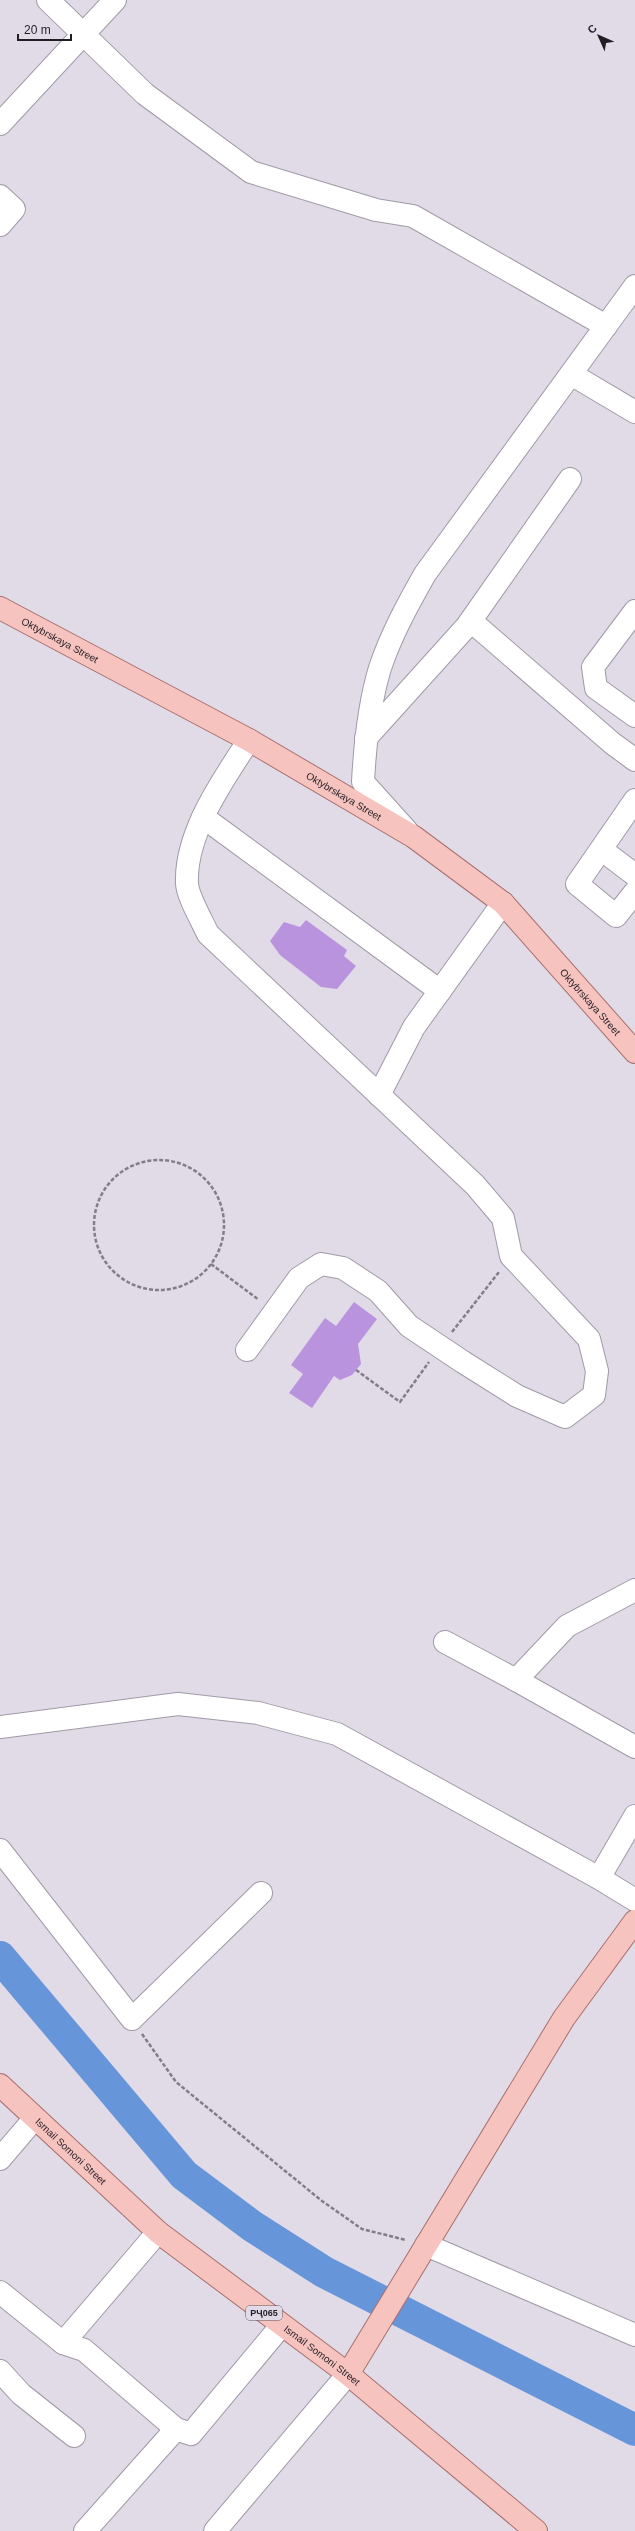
<svg xmlns="http://www.w3.org/2000/svg" width="635" height="2531" viewBox="0 0 635 2531" font-family="Helvetica,sans-serif">
<style>
.lines{fill:none;stroke-linecap:round;stroke-linejoin:round}
.river{stroke:#6795da;stroke-width:32}
.building{fill:#ba93df}
.minor-casing{stroke:#a09aa6;stroke-width:24}
.major-casing{stroke:#a86f6d;stroke-width:24}
.path{stroke:#827e87;stroke-width:2.5;stroke-dasharray:4 2;stroke-linecap:butt}
.minor{stroke:#fff;stroke-width:22}
.major{stroke:#f7c3bf;stroke-width:22}
.labels{text-anchor:middle;stroke-width:3;stroke-linejoin:round;paint-order:stroke}
.shield{fill:#e1dbe8;stroke:#5b575e;stroke-width:1}
.shield-label{font-size:9px;font-weight:bold;fill:#211e23}
.street-label{font-size:10px;fill:#211e23;stroke:#e1dbe8}
</style>
<rect width="100%" height="100%" fill="#e1dbe8"/>
<g class="lines">
<path class="river" d="M0,1957L184,2175L252,2226L324,2272L635,2430"/>
</g>
<g class="building">
<path d="M306,920L347,950L344,956L356,966L337,989L321,987L280,955L270,941L284,922L300,927Z"/>
<path d="M354,1302L377,1319L358,1344L361,1364L352,1375L340,1380L334,1376L312,1408L289,1393L303,1374L291,1365L325,1318L336,1326Z"/>
</g>
<g class="lines">
<g class="minor-casing">
<g id="minor">
<path d="M48,0L145,94L251,172L376,210L413,216L606,326"/>
<path d="M0,124L115,0"/>
<path d="M0,196L14,209L0,225"/>
<path d="M571,374L635,412"/>
<path d="M635,611L593,667L596,688L635,716"/>
<path d="M471,621L612,743L635,760"/>
<path d="M366,738L467,626L570,479"/>
<path d="M635,800L577,884L616,916L635,892"/>
<path d="M203,817L440,991"/>
<path d="M407,831L363,782C365,744 369,704 380,668C391,635 408,604 425,574L635,286"/>
<path d="M602,850L635,875"/>
<path d="M379,1095L414,1027L503,903"/>
<path d="M247,1350L299,1278L321,1264L343,1268L378,1291L409,1326L463,1362L517,1396L565,1417L594,1395L597,1371L589,1339L511,1256L503,1218L475,1185L208,934C202,921 187,895 187,883C185,833 223,780 249,740"/>
<path d="M635,1590L567,1626L516,1680L635,1747"/>
<path d="M445,1642L516,1680"/>
<path d="M0,1727L178,1704L258,1713L337,1734L599,1878L635,1900"/>
<path d="M0,1850L132,2019L261,1893"/>
<path d="M599,1878L635,1816"/>
<path d="M0,2159L34,2119"/>
<path d="M158,2232L63,2343L84,2350L176,2429L191,2434L281,2326"/>
<path d="M426,2245L635,2335"/>
<path d="M0,2292L63,2343"/>
<path d="M0,2371L21,2394L74,2436"/>
<path d="M85,2531L176,2429"/>
<path d="M215,2531L348,2374"/>
</g>
</g>
<g class="major-casing">
<g id="major">
<path id="s1" d="M0,608L249,740L414,837L503,903L635,1052"/>
<path id="s2" d="M0,2085L158,2232L348,2374L536,2531"/>
<path d="M348,2374L564,2018L635,1921"/>
</g>
</g>
<g class="path">
<circle cx="159" cy="1225" r="65"/>
<path d="M211,1264L259,1300"/>
<path d="M452,1332L499,1272"/>
<path d="M356,1370L400,1402L429,1362"/>
<path d="M142,2034L176,2082L322,2201L362,2229L406,2240"/>
</g>
<use href="#minor" class="minor"/>
<use href="#major" class="major"/>
</g>
<g class="labels">
<rect class="shield" x="246" y="2306" width="36" height="14" rx="3"/>
<g class="shield-label">
<text x="264" y="2316">РҶ065</text>
</g>
<g class="street-label">
<text dy="4" stroke="none"><textPath href="#s1" startOffset="68">Oktybrskaya Street</textPath></text>
<text dy="4" stroke="none"><textPath href="#s1" startOffset="392">Oktybrskaya Street</textPath></text>
<text dy="4" stroke="none"><textPath href="#s1" startOffset="716">Oktybrskaya Street</textPath></text>
<text dy="4" stroke="none"><textPath href="#s2" startOffset="97">Ismail Somoni Street</textPath></text>
<text dy="4" stroke="none"><textPath href="#s2" startOffset="421">Ismail Somoni Street</textPath></text>
</g>
</g>
<g transform="translate(599 36) rotate(315)" stroke="#e1dbe8" stroke-width="3" paint-order="stroke">
<path d="M0-3L7 15L0 10L-7 15Z" fill="#211e23"/>
<text y="-6" font-size="11" font-weight="bold" text-anchor="middle" fill="#211e23">С</text>
</g>
<path d="M18 34v6h53v-6" fill="none" stroke="#211e23" stroke-width="2"/>
<text x="24" y="34" font-size="12" fill="#211e23" stroke="#e1dbe8" stroke-width="3" paint-order="stroke">20 m</text>
</svg>
